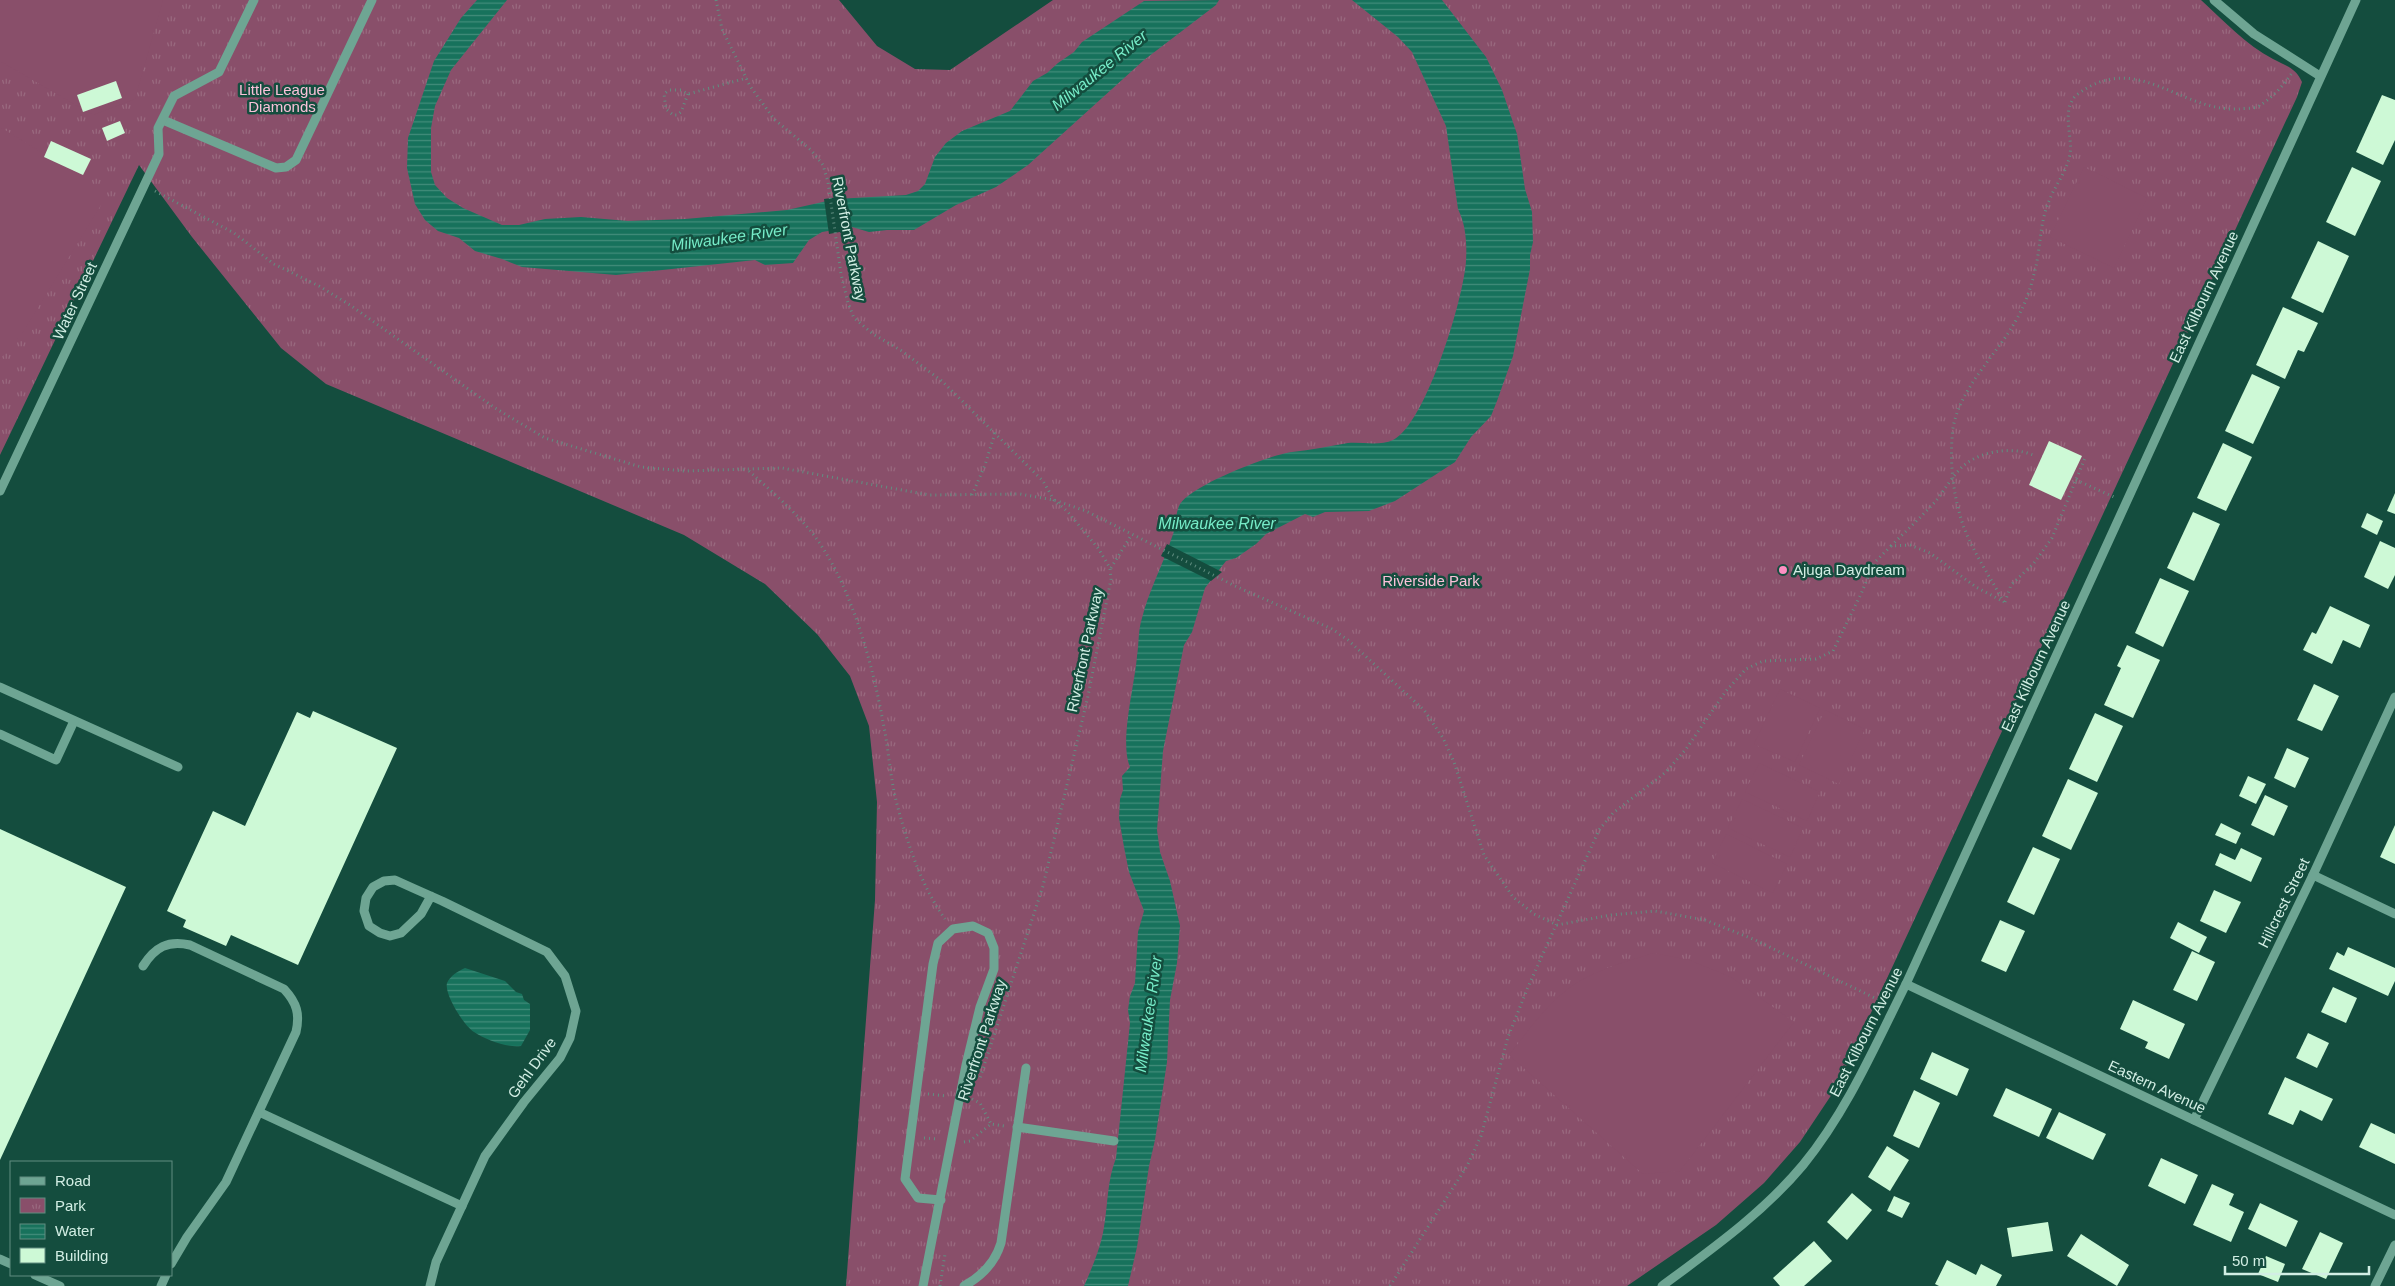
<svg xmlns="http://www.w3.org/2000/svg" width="2395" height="1286" viewBox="0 0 2395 1286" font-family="Arial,sans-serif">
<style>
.park{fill:url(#park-tufts)}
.pitch{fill:#894f6a}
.water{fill:url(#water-rules)}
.pier{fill:#144d3e}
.building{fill:#cdf9d6}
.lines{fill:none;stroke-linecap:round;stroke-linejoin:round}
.path{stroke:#618e81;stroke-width:3;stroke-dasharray:1 4;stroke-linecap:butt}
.minor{stroke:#6ea593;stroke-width:9}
.poi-dot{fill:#fc8fc2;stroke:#144d3e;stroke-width:2}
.labels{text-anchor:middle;stroke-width:5;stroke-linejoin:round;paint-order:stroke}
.park-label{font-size:15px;fill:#fac1d9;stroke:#144d3e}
.street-label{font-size:15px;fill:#d2eee4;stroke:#144d3e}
.poi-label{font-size:15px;fill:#d2eee4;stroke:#144d3e;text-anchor:start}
.water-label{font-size:16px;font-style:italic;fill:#76ecc8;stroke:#144d3e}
</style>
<defs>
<pattern id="park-tufts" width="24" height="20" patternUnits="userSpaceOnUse" patternTransform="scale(1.25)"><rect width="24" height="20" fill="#894f6a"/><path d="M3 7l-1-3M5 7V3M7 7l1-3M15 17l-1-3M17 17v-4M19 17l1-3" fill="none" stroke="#99697f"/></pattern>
<pattern id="water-rules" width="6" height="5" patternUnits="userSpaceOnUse" patternTransform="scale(1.25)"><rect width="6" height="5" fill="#17725c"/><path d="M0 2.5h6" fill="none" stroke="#438d7b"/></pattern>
</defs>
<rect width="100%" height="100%" fill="#144d3e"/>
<path class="park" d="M0,0H839L877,46L915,69L950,70L1053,0H2201C2223,20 2246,45 2273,59C2286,66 2296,68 2302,82L2297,97L1836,1088L1800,1142L1764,1183L1716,1225L1627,1286H846L875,900L877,802L869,726L850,676L817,634L765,584L684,535L326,384L281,348L192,237L139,165L0,455Z"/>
<g class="pitch">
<path d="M0,0H163L135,99L93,115L0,61Z"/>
<path d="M0,127L51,158L101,205L23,332L0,359Z"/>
<path d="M2084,167L2147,198L2114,268L2050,237Z"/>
<path d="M1780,689L1820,708L1795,762L1754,744Z"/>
<path d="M1825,710L1865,729L1839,784L1799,765Z"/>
<path d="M1759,763L1820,792L1807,821L1745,792Z"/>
<path d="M1742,799L1803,828L1790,857L1728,828Z"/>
<path d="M1726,834L1787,864L1773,893L1712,863Z"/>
<path d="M1654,953L1689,960L1731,977L1794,1022L1680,1171L1643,1174L1509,1055C1528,1031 1551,998 1578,982C1602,968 1627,961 1654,953Z"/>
</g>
<g class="water">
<path d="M477,0H507L451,70L435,106L431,128V172L435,185L447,198L463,208L502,225H519L545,219L581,217L628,221L685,219L787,210L836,199L906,195L918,191L925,184L935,157L946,143L962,131L1010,111L1033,81L1047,73L1058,63L1074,52L1082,42L1144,1L1219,0L1216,5L1144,60L1028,165L996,187L956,205L914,230H887L869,232L852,227L822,232L809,240L793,263L765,265L755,260L616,275L522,267L502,259L475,251L459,238L438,231L425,220L415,204L407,168L408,138L434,61L461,18Z"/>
<path d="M1352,0H1442L1486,57L1502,90L1517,134L1525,189L1532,212L1533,242L1530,255V269L1513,356L1497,401L1491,416L1471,437L1455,462L1395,501L1369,511L1325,512L1313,517L1305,514L1266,534L1256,544L1236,558L1226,561L1205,588L1192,632L1184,645L1163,751L1157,830L1160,852L1170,881L1180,926L1177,963L1170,1000L1167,1062L1155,1140L1149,1166L1137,1247L1128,1286H1084C1092,1268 1101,1247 1104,1227C1108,1204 1107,1181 1116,1158L1130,1023L1128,1010L1130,996L1135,983L1138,932L1144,911L1129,872L1124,847L1119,818L1120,799L1123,790L1122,776L1130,767C1119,742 1135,684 1137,656C1139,643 1138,631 1142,618C1149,590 1163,565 1172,537C1176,528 1175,513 1180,504C1192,485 1269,455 1292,452C1311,450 1329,446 1348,443C1363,442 1380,446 1393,440C1426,424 1464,297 1466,261C1467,244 1466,225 1458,209L1446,126L1412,52L1398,37Z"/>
<path d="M465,968L505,981L516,992L522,994L524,1000L530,1004V1030L521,1046C507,1048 486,1040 474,1032C464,1026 444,994 447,983C450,976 458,971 465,968Z"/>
</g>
<g class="pier">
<path d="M839,197L845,231L829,234L824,199Z"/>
<path d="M1167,544L1222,572L1211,581L1161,556Z"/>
</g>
<g class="building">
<path d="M116,81L122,98L83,112L77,95Z"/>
<path d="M2382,95L2395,100V140L2383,165L2356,152Z"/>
<path d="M120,121L125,133L107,141L102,128Z"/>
<path d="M51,141L91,159L83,175L44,157Z"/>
<path d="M2352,167L2381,181L2355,236L2326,222Z"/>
<path d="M2318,241L2349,256L2323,313L2291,298Z"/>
<path d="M2283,307L2318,323L2304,352L2298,350L2285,379L2256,365Z"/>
<path d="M2252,374L2280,387L2253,444L2225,431Z"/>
<path d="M2049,441L2082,456L2061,500L2029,485Z"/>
<path d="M2223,443L2252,457L2226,511L2197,498Z"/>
<path d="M2395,493V514L2387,511Z"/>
<path d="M2193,512L2220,524L2194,581L2167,568Z"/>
<path d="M2367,513L2383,521L2377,535L2361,527Z"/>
<path d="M2380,541L2395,548V575L2388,589L2364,577Z"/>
<path d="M2160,578L2189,591L2163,647L2135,633Z"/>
<path d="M2330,606L2370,625L2360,648L2343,640L2332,664L2303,650L2312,632L2316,634Z"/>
<path d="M2127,645L2160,660L2133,718L2104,705L2121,668L2117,666Z"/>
<path d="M2314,684L2339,696L2322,731L2297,720Z"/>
<path d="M313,711L397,748L298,965L231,935L226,946L183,927L186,920L167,911L213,811L245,826L297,712L310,718Z"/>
<path d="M2095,713L2123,726L2097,782L2069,769Z"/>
<path d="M2287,748L2309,758L2295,788L2274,778Z"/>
<path d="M2248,776L2266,784L2256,804L2239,796Z"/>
<path d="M2068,779L2098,793L2071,850L2042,836Z"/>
<path d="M2265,795L2288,806L2274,836L2251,825Z"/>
<path d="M2221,823L2241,833L2236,844L2215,835Z"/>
<path d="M2395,825V864L2380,857Z"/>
<path d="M0,829L126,887L0,1160Z"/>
<path d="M2033,847L2060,859L2034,915L2007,902Z"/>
<path d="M2241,848L2262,858L2251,882L2215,865L2220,853L2235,860Z"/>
<path d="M2214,890L2241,902L2226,933L2200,921Z"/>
<path d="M2000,920L2025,931L2006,972L1981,961Z"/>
<path d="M2178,922L2207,937L2199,953L2170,938Z"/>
<path d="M2348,947L2395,968V981L2388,996L2329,969L2337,952L2344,956Z"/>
<path d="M2192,951L2215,962L2197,1001L2173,990Z"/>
<path d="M2333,987L2357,998L2346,1023L2321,1012Z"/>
<path d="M2133,1000L2185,1024L2169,1059L2145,1048L2148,1042L2120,1029Z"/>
<path d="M2308,1033L2329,1043L2317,1068L2296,1058Z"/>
<path d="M1932,1052L1969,1069L1957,1096L1920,1079Z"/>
<path d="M2285,1077L2333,1099L2322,1121L2300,1110L2293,1125L2268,1114Z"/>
<path d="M2006,1088L2052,1109L2039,1137L1993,1116Z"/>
<path d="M1914,1090L1940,1103L1919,1148L1893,1136Z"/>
<path d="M2059,1112L2106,1134L2093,1160L2046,1138Z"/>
<path d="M2371,1123L2395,1134V1164L2359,1147Z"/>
<path d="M1887,1146L1909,1160L1890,1191L1868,1177Z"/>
<path d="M2161,1158L2198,1175L2185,1204L2148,1186Z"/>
<path d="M2212,1184L2234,1194L2229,1205L2244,1212L2231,1242L2193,1225Z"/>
<path d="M1852,1193L1872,1210L1847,1240L1827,1222Z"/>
<path d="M1894,1196L1910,1203L1902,1218L1887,1211Z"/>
<path d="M2260,1203L2298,1221L2286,1247L2248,1229Z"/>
<path d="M2048,1222L2053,1251L2012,1257L2007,1228Z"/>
<path d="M2320,1232L2343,1243L2326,1279L2302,1269Z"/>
<path d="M2081,1234L2129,1265L2117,1286L2067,1256Z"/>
<path d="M1814,1241L1832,1261L1804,1286H1780L1773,1278Z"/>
<path d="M2266,1256L2285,1264L2278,1282L2258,1274Z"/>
<path d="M1947,1260L1976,1275L1981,1264L2002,1275L1996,1286H1939L1935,1284Z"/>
</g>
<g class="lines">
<g class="path">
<path d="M716,0L722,29L750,86L774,119L811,150L823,165L828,182L841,274L848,303L854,318L873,334L902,351L942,381L1043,481L1054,500L1067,511L1098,548L1110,568L1111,579L1088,696L1043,886L979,1081"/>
<path d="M688,94L681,112L677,115H673L666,109L664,94L669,90H681L688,94L747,78"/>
<path d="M155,191L234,233L274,264L319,286L350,305L495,408L545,438L641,467L684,471L782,468L929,495L1020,494L1054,500L1086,511L1235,586L1332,629L1348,640L1424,710L1443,738L1454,762L1484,855L1513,897L1534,914L1557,925L1611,915L1655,911L1705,920L1753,939L1883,1002"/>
<path d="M749,471C769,489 791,508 809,529C849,577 872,661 883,722C889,750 890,780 898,808C908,845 922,887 945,919"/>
<path d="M2076,480L2114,497"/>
<path d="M972,495L985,465L995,433"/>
<path d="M1891,546C1906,531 1921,517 1935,502C1944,491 1951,478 1961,468C1978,451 2012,446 2033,455"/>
<path d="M1111,568L1132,534"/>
<path d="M2004,602C1991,579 1972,550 1963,525C1954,498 1950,468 1952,439C1953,394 1994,359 2015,322C2024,307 2030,291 2034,274C2041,250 2039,224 2049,201C2055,185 2067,172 2070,154C2073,137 2060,107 2078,94C2137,50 2180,112 2239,109C2245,108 2254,109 2259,106C2272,98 2283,86 2292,73"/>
<path d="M2005,602L2011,585L2034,563L2052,538L2085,458"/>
<path d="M928,1094L947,1096"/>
<path d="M972,1099L980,1103L991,1124"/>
<path d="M924,1138L938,1139"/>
<path d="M964,1142L970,1141L991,1124L1004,1126"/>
<path d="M940,1286L945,1254"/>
<path d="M1390,1286L1467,1166L1481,1136L1508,1037L1528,987L1599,830L1613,813L1666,772L1686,749L1726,691L1746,669L1763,661L1816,659L1833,651L1861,594L1874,563L1891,546L1910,545L1930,553L1976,587L2004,602"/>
</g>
<g class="minor">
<path d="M2214,0L2254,34L2320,76"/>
<path d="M163,120L276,168L286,167L296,160L372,0"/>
<path d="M0,491L159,154L158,128L174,96L219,72L254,0"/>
<path d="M0,687L178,767"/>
<path d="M0,734L56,760L74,721"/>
<path d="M2313,875L2395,914"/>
<path d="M143,966C155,947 168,940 190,945L284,989C297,1003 300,1014 296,1032L226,1182L187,1237L171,1264"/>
<path d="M1906,984L2395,1215"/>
<path d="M259,1112L462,1206"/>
<path d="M2194,1120L2313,875L2395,697"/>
<path d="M1017,1127L1114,1141"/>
<path d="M0,1259L11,1264"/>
<path d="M35,1275L60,1286"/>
<path d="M161,1286L166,1275"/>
<path d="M430,1286L436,1262L485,1156L524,1102L560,1058L570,1038L576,1011L565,976L547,952L442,901L415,889L395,880L384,881L373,887L366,898L364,911L369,926L380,933L390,936L401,933L421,914L431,896"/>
<path d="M923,1286L966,1065L980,1007L994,969V948L988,933L973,926L953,929L938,943L933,964L905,1179L918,1198L941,1200"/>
<path d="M964,1286C982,1276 995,1263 1001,1243L1026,1068"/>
<path d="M1662,1286C1712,1249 1763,1213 1803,1165C1847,1111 1875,1046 1906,984L2356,0"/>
<path d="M2375,1286L2395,1245"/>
</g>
</g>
<circle class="poi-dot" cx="1783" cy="570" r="5"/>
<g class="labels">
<g class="park-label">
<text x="282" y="95">Little League<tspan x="282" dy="17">Diamonds</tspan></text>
<text x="1431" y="586">Riverside Park</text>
</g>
<g class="street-label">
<text transform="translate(849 239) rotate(79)" y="5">Riverfront Parkway</text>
<text transform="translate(2204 297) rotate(-65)" y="5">East Kilbourn Avenue</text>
<text transform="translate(75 301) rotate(-65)" y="5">Water Street</text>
<text transform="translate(1085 650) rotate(-78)" y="5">Riverfront Parkway</text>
<text transform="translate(2036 666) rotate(-65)" y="5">East Kilbourn Avenue</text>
<text transform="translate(2284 903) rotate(-64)" y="5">Hillcrest Street</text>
<text transform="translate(1866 1032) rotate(-63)" y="5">East Kilbourn Avenue</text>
<text transform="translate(982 1040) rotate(-72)" y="5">Riverfront Parkway</text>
<text transform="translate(532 1068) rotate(-54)" y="5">Gehl Drive</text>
<text transform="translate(2157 1087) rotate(25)" y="5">Eastern Avenue</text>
</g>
<g class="poi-label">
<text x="1793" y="575">Ajuga Daydream</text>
</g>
<g class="water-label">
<text transform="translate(1099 70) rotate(-39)" y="6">Milwaukee River</text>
<text transform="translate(729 237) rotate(-8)" y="6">Milwaukee River</text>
<text x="1217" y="529">Milwaukee River</text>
<text transform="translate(1148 1014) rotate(-82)" y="6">Milwaukee River</text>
</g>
</g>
<rect x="10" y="1161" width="162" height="115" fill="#144d3e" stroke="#608d80"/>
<rect x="20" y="1177" width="25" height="8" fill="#6ea593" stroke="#608d80"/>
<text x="55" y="1186" font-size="15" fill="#d2eee4">Road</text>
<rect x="20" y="1198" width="25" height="15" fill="url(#park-tufts)" stroke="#608d80"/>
<text x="55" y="1211" font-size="15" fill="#d2eee4">Park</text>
<rect x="20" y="1224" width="25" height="15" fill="url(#water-rules)" stroke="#608d80"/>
<text x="55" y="1236" font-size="15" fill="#d2eee4">Water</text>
<rect x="20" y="1248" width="25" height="15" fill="#cdf9d6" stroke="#608d80"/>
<text x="55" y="1261" font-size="15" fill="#d2eee4">Building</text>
<path d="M2225 1266v8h144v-8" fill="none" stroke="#d2eee4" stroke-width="2.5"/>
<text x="2232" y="1266" font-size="15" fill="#d2eee4" stroke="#144d3e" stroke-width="4" paint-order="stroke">50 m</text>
</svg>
